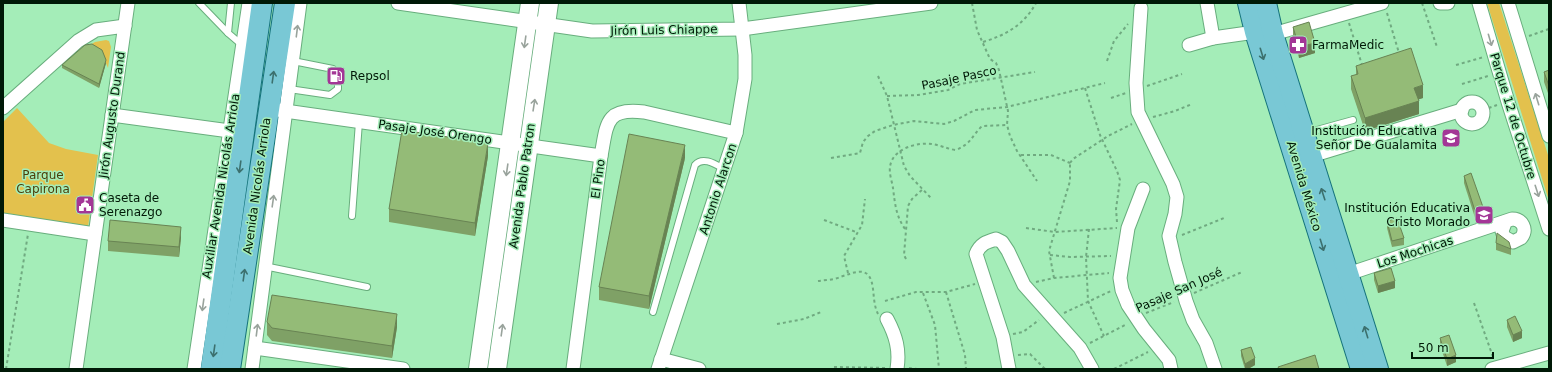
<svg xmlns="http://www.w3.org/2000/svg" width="1552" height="372" viewBox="0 0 1552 372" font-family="'DejaVu Sans',sans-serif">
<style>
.green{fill:#e3c14d}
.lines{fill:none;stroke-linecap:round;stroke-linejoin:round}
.lane-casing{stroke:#68ae7d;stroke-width:8}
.street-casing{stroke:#68ae7d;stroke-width:15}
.secondary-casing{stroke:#68ae7d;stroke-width:20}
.primary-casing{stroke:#15737b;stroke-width:22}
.path{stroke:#70aa80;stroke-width:2;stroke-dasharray:3 3;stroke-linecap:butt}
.lane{stroke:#fff;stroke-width:6}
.street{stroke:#fff;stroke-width:13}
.secondary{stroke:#fff;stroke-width:18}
.primary{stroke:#79c8d5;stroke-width:20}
.wall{fill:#7fa166}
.shaded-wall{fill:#688353}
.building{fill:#94bb77;stroke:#688353}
.oneway{stroke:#99a39c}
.oneway2{stroke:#3c706e}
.labels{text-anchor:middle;stroke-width:3;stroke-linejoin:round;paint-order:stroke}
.street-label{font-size:12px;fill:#001907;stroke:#a4edb8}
.poi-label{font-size:12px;fill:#001907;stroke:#a4edb8;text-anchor:start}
.park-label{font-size:12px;fill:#4c3d08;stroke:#a4edb8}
</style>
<rect width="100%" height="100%" fill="#a4edb8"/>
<g class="green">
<path d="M1487,3H1499L1549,158V201Z"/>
<path d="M106,40L109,41L111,47L108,68L102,53L85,48L95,42Z"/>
<path d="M17,108L49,143L66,149L98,155L88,227L3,216V122Z"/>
</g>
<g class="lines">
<g class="lane-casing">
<g id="lane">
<path d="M199,3L228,33"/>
<path d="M231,3L228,33L242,45"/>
<path d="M289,89L330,95L338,89V75L333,69L293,61"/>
<path d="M1306,133L1353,120"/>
<path d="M352,216L359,122"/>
<path d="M264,266L367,287"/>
<path d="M653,312L695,165C703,156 715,164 724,169"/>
</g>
</g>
<g class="street-casing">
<g id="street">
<path d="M398,3L592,31L742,29L931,3"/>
<path d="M1207,3L1213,38"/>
<path d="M1440,3H1448"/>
<path d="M1479,3L1508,102L1549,229"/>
<path d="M1508,3L1549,136"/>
<path d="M1141,8L1136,83L1138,112L1173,184L1177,197L1175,214L1169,236L1175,262L1186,301L1193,320L1206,343L1215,369"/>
<path d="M1273,34L1382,3"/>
<path d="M1189,45L1213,38L1255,32"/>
<circle cx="1472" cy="113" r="11"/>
<path d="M3,108L78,41L96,30L125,26"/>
<path d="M278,110L601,156"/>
<path d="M112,115L237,132"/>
<path d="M1311,156L1462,110"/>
<path d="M1143,189L1128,228L1120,278L1122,290L1128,305L1144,329L1169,360L1171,369"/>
<path d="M3,220L95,234"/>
<path d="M1348,274L1512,219C1522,219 1528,229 1521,238L1513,242L1504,237L1502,231L1505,223"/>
<path d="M887,319C896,336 900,350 897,369"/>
<path d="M255,348L403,369"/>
<path d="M661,359L699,369"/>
<path d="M76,369L128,3"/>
<path d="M194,369L249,3"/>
<path d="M252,369L300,3"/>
<path d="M573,369L601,156C607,124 605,107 644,112L736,133"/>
<path d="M658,369L736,133L745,79V55L739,3"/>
<path d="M1009,369L1003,337L976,254C980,244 986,242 996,239L1002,242L1008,251L1024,285L1080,348L1092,369"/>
<path d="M1492,369L1549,353"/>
</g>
</g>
<g class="secondary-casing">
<g id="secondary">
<path d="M478,369L530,3"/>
<path d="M497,369L549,3"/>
</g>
</g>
<g class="primary-casing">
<g id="primary">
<path d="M1248,3L1255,32L1361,369"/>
<path d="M1266,3L1273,34L1378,369"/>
<path d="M211,369L262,3"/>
<path d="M230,369L285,3"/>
</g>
</g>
<g class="path">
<path d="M972,3L977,30L990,59L996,63L999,70L1008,111L1007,125L1010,136L1017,151L1037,181"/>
<path d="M1422,3L1437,47"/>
<path d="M1387,13L1399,53"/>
<path d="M1349,23L1362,65"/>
<path d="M1529,36L1549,29"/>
<path d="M983,42C1006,35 1024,25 1036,3"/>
<path d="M1107,61L1114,41L1128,24"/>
<path d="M1456,65L1484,57"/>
<path d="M878,76L887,96L904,166L910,176L931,198"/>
<path d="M1462,84L1488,76"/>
<path d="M1147,86L1182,74"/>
<path d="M1085,88L1100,135L1117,171L1120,180L1116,209L1117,222"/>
<path d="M887,96L918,95L948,90L960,84L1035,72"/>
<path d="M1111,98L1126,93"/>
<path d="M1483,110L1497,105"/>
<path d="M1153,117L1175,111L1192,104"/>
<path d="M1021,155H1051L1070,163"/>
<path d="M831,158L860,153L863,142L868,136L875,131L893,125L914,121L944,124L954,121L975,110L1007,107L1105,83"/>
<path d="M1070,163L1073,159L1108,136L1132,124"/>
<path d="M824,220L856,232"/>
<path d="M1026,228L1055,232L1117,228"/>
<path d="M905,229C896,216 895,204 893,188C892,182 889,173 890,167C892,149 916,142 932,144C940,145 947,149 956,150C972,143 971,137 982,126L1007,125"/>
<path d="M1089,229L1086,257L1088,301L1104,336"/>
<path d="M1182,235L1224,218"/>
<path d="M1050,255L1070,257L1111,256"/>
<path d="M906,259L904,255L908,206L912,199L923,189"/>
<path d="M848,273L844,256L862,225L865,199"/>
<path d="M1054,278L1049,251L1070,181V163"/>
<path d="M818,281C825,280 834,280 840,277C856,272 870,264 873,289C874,297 874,306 878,314"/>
<path d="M1036,282L1054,278L1109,273"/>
<path d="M946,292L965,355L966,369"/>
<path d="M923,293L935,325L939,369"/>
<path d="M1194,293L1242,272"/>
<path d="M885,301L916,292H946L975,284"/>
<path d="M1474,303L1493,357"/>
<path d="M1064,313L1111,291"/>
<path d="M1146,313L1174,302"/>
<path d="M777,324L804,319L821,312"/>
<path d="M1013,334L1023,332L1039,320"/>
<path d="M1090,343L1127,324"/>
<path d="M1018,355L1030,354L1045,369"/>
<path d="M834,367L887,368"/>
<path d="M909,368L917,369"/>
<path d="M6,369L28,234"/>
<path d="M1114,369L1148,352"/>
</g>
<use href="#lane" class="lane"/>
<use href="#street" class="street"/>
<use href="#secondary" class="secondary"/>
<use href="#primary" class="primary"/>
</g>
<g class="wall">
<path d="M1293,27L1315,53L1299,58L1293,37Z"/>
<path d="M106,63L99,88L62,68V65Z"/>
<path d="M1356,66L1423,98L1418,99L1419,114L1365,131L1351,89V76L1356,75Z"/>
<path d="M1549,70V96L1544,82V72Z"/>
<path d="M488,156L475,236L389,222V209Z"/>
<path d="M685,158L649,309L599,300V287Z"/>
<path d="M1464,176L1484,217L1476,221L1464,183Z"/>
<path d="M1387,221L1404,238V245L1392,247L1387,228Z"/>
<path d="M181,237L179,257L108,251V241Z"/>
<path d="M1496,243L1511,249V255L1496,250Z"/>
<path d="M1374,273L1395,288L1378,293L1374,280Z"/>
<path d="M1507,320L1522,338L1513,342L1507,327Z"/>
<path d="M267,322L397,327L392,358L272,341L267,335Z"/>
<path d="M1440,338L1456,362L1447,366L1440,345Z"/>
<path d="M1241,350L1255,365L1248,369H1245L1241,356Z"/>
</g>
<g class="shaded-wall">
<path d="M1315,43V53L1299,58V47Z"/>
<path d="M106,60V63L99,88V84Z"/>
<path d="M1423,85V98L1414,101V88Z"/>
<path d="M1419,101V114L1365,131V118Z"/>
<path d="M488,143V156L475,236V223Z"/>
<path d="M685,145V158L649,309V296Z"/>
<path d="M1484,210V217L1476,221V214Z"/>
<path d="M181,227V237L179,257V247Z"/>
<path d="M1395,281V288L1378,293V286Z"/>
<path d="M397,314V327L392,358V346Z"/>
<path d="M1522,331V338L1513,342V335Z"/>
<path d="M1456,355V362L1447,366V359Z"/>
<path d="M1255,358V365L1248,369H1245V364Z"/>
</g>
<g class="building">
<path d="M1309,22L1315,43L1299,47L1293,27Z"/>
<path d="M92,44L102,50L106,60L99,84L62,65L85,45Z"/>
<path d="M1411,48L1423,85L1414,88L1419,101L1365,118L1351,76L1358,74L1356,66Z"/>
<path d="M1549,70V86L1544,72Z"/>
<path d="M402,130L488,143L475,223L389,209Z"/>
<path d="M629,134L685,145L649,296L599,287Z"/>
<path d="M1471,173L1484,210L1476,214L1464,176Z"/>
<path d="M1397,218L1404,238L1392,241L1387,221Z"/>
<path d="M110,220L181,227L179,247L108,241Z"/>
<path d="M1497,233L1509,242L1511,249L1496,243Z"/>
<path d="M1391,268L1395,281L1378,286L1374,273Z"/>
<path d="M272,295L397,314L392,346L272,328L267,322Z"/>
<path d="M1515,316L1522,331L1513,335L1507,320Z"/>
<path d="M1449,335L1456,355L1447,359L1440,338Z"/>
<path d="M1251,347L1255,358L1245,364L1241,350Z"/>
<path d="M1315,355L1319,369H1279L1278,367Z"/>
</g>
<defs><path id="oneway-shaft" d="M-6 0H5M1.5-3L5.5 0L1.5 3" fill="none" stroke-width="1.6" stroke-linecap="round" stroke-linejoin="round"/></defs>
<g class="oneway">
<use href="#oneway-shaft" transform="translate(297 31) rotate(-83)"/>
<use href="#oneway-shaft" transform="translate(1490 40) rotate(74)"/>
<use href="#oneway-shaft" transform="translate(525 42) rotate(98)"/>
<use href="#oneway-shaft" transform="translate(1537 99) rotate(-107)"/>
<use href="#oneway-shaft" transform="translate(534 105) rotate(-81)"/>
<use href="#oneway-shaft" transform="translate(507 170) rotate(98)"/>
<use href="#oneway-shaft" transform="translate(1537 191) rotate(72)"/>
<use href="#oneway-shaft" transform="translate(273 201) rotate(-82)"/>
<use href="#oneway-shaft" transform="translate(203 305) rotate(98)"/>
<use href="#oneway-shaft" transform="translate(257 330) rotate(-83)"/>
<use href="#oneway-shaft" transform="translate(502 330) rotate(-82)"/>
</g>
<g class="oneway2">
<use href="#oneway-shaft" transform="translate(1262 54) rotate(73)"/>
<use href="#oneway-shaft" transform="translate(273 77) rotate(-82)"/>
<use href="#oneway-shaft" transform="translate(240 167) rotate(98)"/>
<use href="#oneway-shaft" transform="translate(1323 194) rotate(-108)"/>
<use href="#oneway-shaft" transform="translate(1322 245) rotate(73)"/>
<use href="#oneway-shaft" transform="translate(244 275) rotate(-82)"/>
<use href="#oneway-shaft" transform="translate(1366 332) rotate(-107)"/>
<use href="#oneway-shaft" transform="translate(214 351) rotate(98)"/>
</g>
<defs>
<g id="pharmacy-square" transform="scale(1)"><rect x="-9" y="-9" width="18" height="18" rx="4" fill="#a33696" stroke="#a4edb8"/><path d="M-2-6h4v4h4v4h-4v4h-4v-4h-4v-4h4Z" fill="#fff"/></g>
<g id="fuel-square" transform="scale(1)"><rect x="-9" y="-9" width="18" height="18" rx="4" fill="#a33696" stroke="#a4edb8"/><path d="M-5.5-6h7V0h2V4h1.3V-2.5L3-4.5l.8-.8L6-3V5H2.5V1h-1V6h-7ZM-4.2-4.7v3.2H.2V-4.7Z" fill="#fff"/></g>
<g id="school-square" transform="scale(1)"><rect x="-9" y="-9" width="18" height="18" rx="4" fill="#a33696" stroke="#a4edb8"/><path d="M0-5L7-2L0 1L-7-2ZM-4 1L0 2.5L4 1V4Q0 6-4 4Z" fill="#fff"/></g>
<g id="civic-square" transform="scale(1)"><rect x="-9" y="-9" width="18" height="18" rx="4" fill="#a33696" stroke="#a4edb8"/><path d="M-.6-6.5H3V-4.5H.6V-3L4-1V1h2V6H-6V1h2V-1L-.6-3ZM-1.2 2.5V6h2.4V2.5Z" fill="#fff"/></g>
</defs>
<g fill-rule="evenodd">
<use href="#pharmacy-square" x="1298" y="45"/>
<use href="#fuel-square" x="336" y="76"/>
<use href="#school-square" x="1451" y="138"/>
<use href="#civic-square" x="85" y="205"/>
<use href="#school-square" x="1484" y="215"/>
</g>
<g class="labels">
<g class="street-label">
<text transform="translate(664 30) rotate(-1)" y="4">Jirón Luis Chiappe</text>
<text transform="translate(959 78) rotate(-12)" y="4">Pasaje Pasco</text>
<text transform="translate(112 115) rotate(-82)" y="4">Jirón Augusto Durand</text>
<text transform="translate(1513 116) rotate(73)" y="4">Parque 12 de Octubre</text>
<text transform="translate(435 132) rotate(8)" y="4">Pasaje José Orengo</text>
<text transform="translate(598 179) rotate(-82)" y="4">El Pino</text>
<text transform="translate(221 186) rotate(-81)" y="4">Auxiliar Avenida Nicolás Arriola</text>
<text transform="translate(257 186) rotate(-82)" y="4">Avenida Nicolás Arriola</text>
<text transform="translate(522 186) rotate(-82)" y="4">Avenida Pablo Patron</text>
<text transform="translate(1304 186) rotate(73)" y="4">Avenida México</text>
<text transform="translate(718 189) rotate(-72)" y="4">Antonio Alarcon</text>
<text transform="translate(1415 252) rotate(-18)" y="4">Los Mochicas</text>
<text transform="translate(1179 290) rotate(-24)" y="4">Pasaje San José</text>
</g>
<g class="poi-label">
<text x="1312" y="49">FarmaMedic</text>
<text x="350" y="80">Repsol</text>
<text x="1437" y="135" text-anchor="end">Institución Educativa<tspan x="1437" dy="14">Señor De Gualamita</tspan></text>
<text x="99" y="202">Caseta de<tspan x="99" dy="14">Serenazgo</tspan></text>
<text x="1470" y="212" text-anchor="end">Institución Educativa<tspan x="1470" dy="14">Cristo Morado</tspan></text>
</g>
<g class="park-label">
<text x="43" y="179">Parque<tspan x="43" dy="14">Capirona</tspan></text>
</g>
</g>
<rect width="1552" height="372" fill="none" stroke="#001907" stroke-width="8"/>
<path d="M1412 352v6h81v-6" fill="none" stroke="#001907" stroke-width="2"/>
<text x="1418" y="352" font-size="12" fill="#001907" stroke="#a4edb8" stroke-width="3" paint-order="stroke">50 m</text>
</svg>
